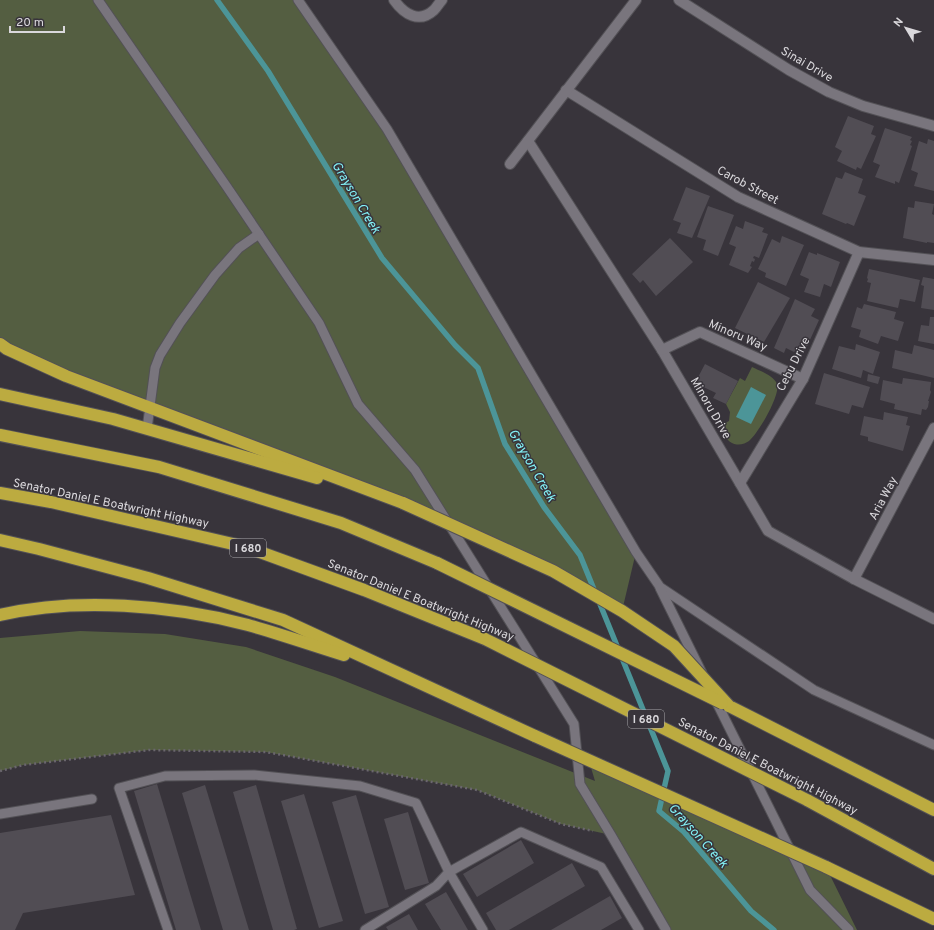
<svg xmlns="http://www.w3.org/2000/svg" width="934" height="930" viewBox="0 0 934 930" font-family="Overpass,sans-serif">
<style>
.green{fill:#545e41}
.water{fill:#4c9598}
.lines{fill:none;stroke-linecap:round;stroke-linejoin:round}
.stream{stroke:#4c9598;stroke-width:5.5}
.building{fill:#514d54}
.service-casing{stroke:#535156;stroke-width:11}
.minor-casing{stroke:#535156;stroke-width:12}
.motorway-casing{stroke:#535156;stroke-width:14}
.path{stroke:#6a666d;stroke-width:2.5;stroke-dasharray:2 3;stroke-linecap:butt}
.service{stroke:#79757d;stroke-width:9}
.minor{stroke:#79757d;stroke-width:10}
.motorway{stroke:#bcab40;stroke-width:12}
.motorway-bridge-casing{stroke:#535156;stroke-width:14;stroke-linecap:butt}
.motorway-bridge{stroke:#bcab40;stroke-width:12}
.labels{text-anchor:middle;stroke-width:3;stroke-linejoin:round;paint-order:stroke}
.shield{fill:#38343b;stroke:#a9a7ac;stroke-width:1}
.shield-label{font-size:11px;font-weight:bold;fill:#dad8dc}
.street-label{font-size:12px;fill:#dad8dc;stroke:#38343b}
.water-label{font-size:13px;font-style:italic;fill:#83f3f7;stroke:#38343b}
</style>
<rect width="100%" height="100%" fill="#38343b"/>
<g class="green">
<path d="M0,0H298L387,129L636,552L622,611L553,571L0,344Z"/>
<path d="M752,367C760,371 773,375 777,384C781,394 758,434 749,441C745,444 738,446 732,443C726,440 723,432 719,426L729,421L730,412L726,404L740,378L745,381Z"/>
<path d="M80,631L165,634L246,647L335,677L595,781L589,761L826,867L857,930H666L611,835L561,824L477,790L266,752L149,750L23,765L0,771V638Z"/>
</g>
<path class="water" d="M751,387L766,395L751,424L736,417Z"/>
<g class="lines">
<path class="stream" d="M217,0L268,71L382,258L455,345L478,368L505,444L544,507L580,555L668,771L659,811L684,832L751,911L774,930"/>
</g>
<g class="building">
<path d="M848,116L874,126L871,134L876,136L861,169L857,167L856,170L837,161L842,151L835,147Z"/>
<path d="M885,128L912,137L910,140L912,141L910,145L912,146L899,183L895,181V184L875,177L880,165L873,162Z"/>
<path d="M928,139L934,141V191L914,186L918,173L911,170L919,141L927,144Z"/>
<path d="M845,172L863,179L858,193L866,196L854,226L847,223L846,224L822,214L836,177L842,179Z"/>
<path d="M686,187L710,196L692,238L677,233L681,223L673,220Z"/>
<path d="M915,201L934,204L932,214L934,215V243L927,242V243L903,238L908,207L914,208Z"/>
<path d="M708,206L734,215L718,256L703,250L706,240L697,237Z"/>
<path d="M745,221L764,228L762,232L768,234L759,258L754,256L753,258L755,259L754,262L752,261L750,266L752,267L748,273L729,265L736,247L729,244L736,226L743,229Z"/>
<path d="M782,236L804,245L786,286L765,277L766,273L758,269L772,239L780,243Z"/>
<path d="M670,238L693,262L656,296L643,280L640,283L632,274Z"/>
<path d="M809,252L817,255V253L840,262L831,287L824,284L820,297L804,292L809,279L800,275Z"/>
<path d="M869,269L920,280L915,302L900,299L898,308L867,301L871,283L867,282L868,279L867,278Z"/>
<path d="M923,277L934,279V310L921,308L924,286L921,285Z"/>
<path d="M758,282L790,298L764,342L735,328Z"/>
<path d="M795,299L815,309L811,316L819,320L804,353L796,350L794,352L786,348L784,353L774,348Z"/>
<path d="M864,304L896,312L894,319L904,322L898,341L881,336L878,344L859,337L861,330L851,327L857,307L862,309Z"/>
<path d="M930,317H934V344L918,341L921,325L929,326Z"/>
<path d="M856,344L880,352L873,374L863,370L861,378L832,369L839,346L855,350Z"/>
<path d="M914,345L934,350V378L892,368L895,350L912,354Z"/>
<path d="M705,364L738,381L726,404L713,398L716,393L695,383Z"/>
<path d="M824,373L870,387L863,408L852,405L849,414L815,404Z"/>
<path d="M868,374L880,377L878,384L867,381Z"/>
<path d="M903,378L931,382L930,390L931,392L928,401H929L928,407L926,410L922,409L921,415L894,409L895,404L880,400L883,380L902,384Z"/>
<path d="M884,412L908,417L906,425L910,426L903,451L868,441V437L860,435L864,416L883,420Z"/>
<path d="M157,784L201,930H176L134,791Z"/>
<path d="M205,785L249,930H223L182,793Z"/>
<path d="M256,785L297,929L294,930H273L233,792Z"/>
<path d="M304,794L343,921L319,928L281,801Z"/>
<path d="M356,795L389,907L365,914L332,802Z"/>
<path d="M408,812L429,883L405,890L384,819Z"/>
<path d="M111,815L135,895L23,913L15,930H0V833Z"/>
<path d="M521,840L534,863L477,897L463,874Z"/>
<path d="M572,863L585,886L509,930H496L486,913Z"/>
<path d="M446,892L468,930H441L425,904Z"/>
<path d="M610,896L622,918L601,930H551Z"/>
<path d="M409,914L418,930H388L386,927Z"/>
</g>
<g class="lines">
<g class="service-casing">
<g id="service">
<path d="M98,0L227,187L319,323L358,404L415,470L574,724L580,784L611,835L666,930"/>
<path d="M298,0L387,129L636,552L660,587L814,690L934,745"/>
<path d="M147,429L155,368L160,355L180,323L215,275L239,248L259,234"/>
<path d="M660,588L702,673"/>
<path d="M714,697L810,890L849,930"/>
<path d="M0,814L92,799"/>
<path d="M168,930L119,788L165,776L254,775L360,786L416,803L449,872L436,886L365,930"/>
<path d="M483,930L449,872L521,832L601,867L639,930"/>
</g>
</g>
<g class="minor-casing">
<g id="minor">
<path d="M394,0C404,14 419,24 434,10C437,7 439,3 442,0"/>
<path d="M679,0L789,70L829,92L863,106L934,126"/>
<path d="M566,90L738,197L859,252L934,260"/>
<path d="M528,141L662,350L768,531L854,579L934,619"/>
<path d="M510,164L636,0"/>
<path d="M662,350L700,332L803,379"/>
<path d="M740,483L803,379L859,252"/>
<path d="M854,579L934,428"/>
</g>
</g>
<g class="motorway-casing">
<g id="motorway">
<path d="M0,344L7,349L66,376L403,503"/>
<path d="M0,394L113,419L317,478"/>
<path d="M0,435L159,467L341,523L437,563"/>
<path d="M0,493L51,502L246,547L364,590L485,639"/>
<path d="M0,540L39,549L148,578L283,620L535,736"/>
<path d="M0,615C77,597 172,605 248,625C280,634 312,645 344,655"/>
<path d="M729,706L934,810"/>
<path d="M807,800L934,869"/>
<path d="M826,867L934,919"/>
</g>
</g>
<path class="path" d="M0,771L23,765L149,750L266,752L477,790L561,824L593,831"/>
<use href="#service" class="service"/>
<use href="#minor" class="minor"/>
<use href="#motorway" class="motorway"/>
<g class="motorway-bridge-casing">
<g id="motorway-bridge">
<path d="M403,503L553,571L622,611L674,646L729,706"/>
<path d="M437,563L722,703"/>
<path d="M485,639L807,800"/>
<path d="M535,736L826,867"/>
</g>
</g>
<use href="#motorway-bridge" class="motorway-bridge"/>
</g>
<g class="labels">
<g class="shield">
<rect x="230" y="539" width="36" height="18" rx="3"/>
<rect x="628" y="710" width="36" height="18" rx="3"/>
</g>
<g class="shield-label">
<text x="248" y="552">I 680</text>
<text x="646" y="723">I 680</text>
</g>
<g class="street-label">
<text transform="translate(807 64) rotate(30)" y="4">Sinai Drive</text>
<text transform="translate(748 185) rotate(28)" y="4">Carob Street</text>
<text transform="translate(738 335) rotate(23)" y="4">Minoru Way</text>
<text transform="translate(793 364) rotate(-63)" y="4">Cebu Drive</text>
<text transform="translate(711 408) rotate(60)" y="4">Minoru Drive</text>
<text transform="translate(883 498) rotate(-62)" y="4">Aria Way</text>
<text transform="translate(111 503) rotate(12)" y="4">Senator Daniel E Boatwright Highway</text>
<text transform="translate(421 600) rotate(22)" y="4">Senator Daniel E Boatwright Highway</text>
<text transform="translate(768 766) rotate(27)" y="4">Senator Daniel E Boatwright Highway</text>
</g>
<g class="water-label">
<text transform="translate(357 197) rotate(59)" y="5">Grayson Creek</text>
<text transform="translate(533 465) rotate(60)" y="5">Grayson Creek</text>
<text transform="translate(699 835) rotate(48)" y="5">Grayson Creek</text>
</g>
</g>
<g transform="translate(906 28) rotate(308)" stroke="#38343b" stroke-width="3" paint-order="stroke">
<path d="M0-3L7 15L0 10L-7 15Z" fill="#dad8dc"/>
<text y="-6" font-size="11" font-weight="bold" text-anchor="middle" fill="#dad8dc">N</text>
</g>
<path d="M10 26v6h54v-6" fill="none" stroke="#dad8dc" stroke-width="2"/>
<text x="16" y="26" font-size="12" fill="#dad8dc" stroke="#38343b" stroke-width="3" paint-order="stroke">20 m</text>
</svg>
